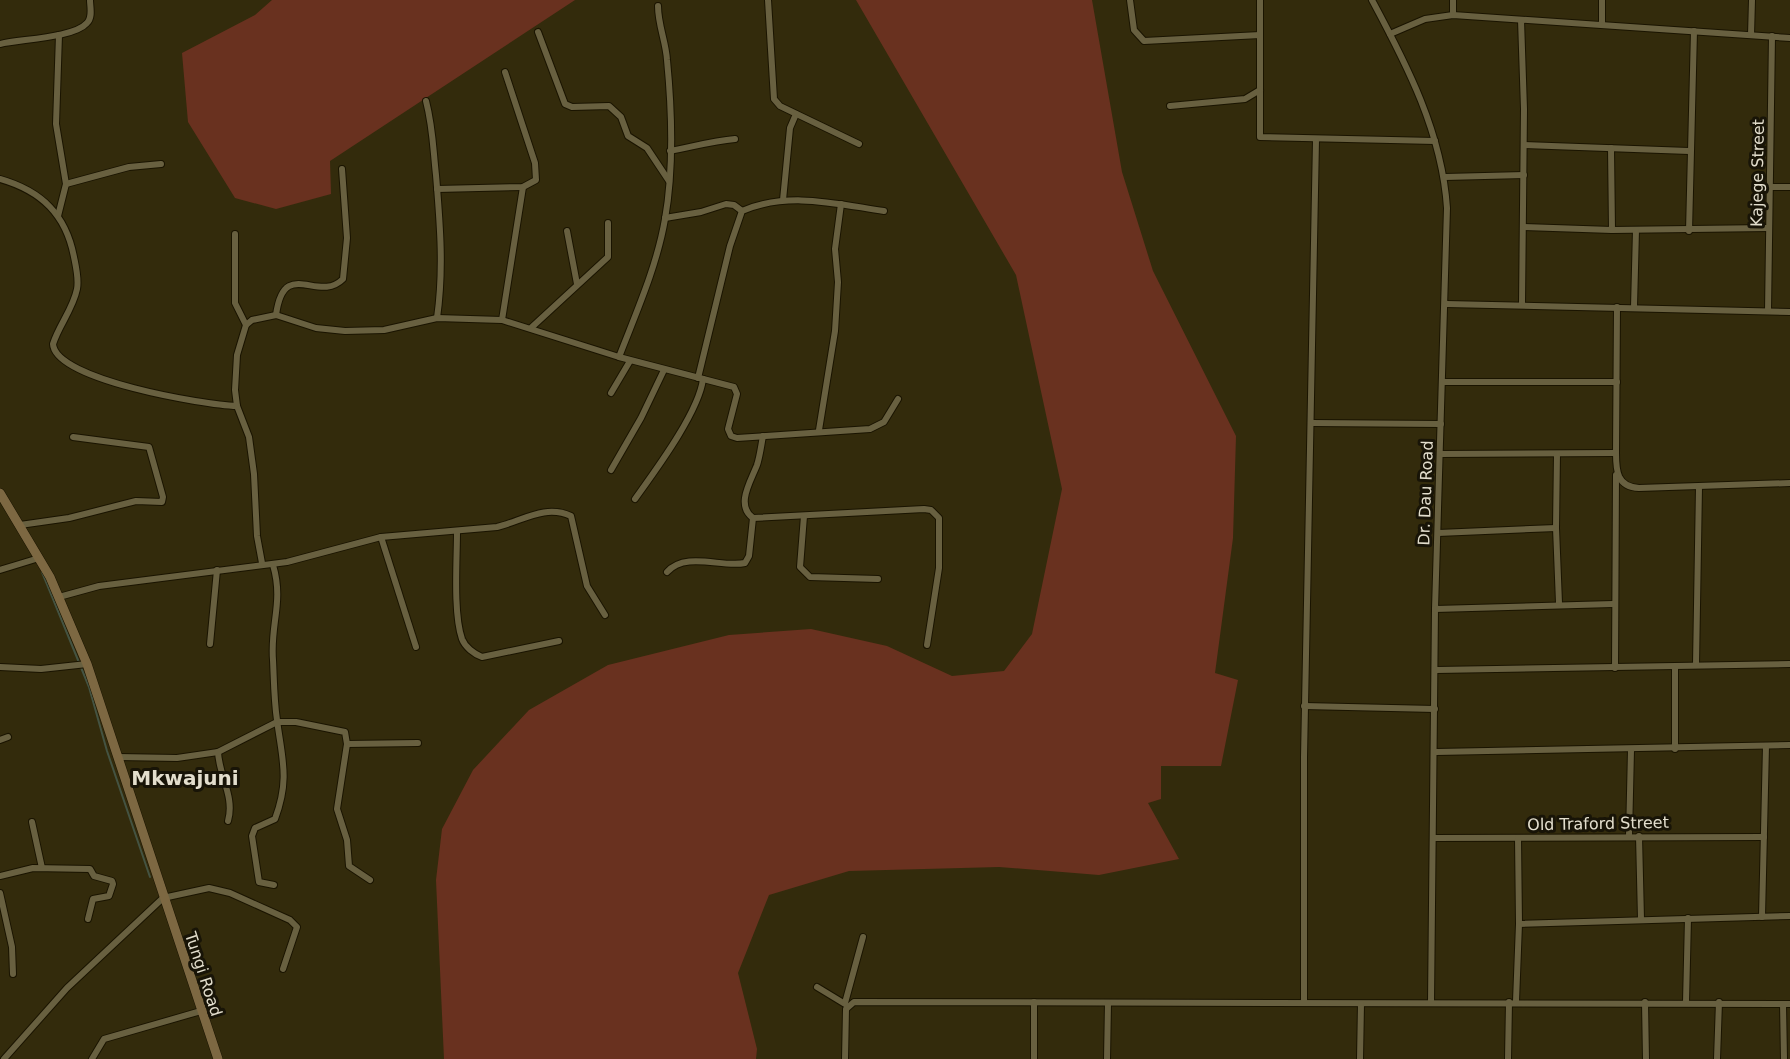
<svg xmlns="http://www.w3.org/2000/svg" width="1790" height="1059" viewBox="0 0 1790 1059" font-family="'DejaVu Sans',sans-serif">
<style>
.green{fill:#69311f}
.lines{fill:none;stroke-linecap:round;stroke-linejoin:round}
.stream{stroke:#445342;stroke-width:2}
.street-casing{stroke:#1a1400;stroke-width:8}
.secondary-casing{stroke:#1a1400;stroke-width:10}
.street{stroke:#686040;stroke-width:6}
.secondary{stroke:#7d6842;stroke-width:9}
.labels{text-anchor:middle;stroke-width:6;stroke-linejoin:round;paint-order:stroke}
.street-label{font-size:16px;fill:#e3decd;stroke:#181407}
.quarter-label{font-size:20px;font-weight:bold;fill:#e3decd;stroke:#181407}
</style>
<rect width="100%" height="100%" fill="#332b0c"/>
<g class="green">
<path d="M272,0H575L330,161L331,194L276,209L235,198L188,122L182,53L255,15Z"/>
<path d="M856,0H1092L1122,172L1153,271L1236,436L1233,538L1215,673L1238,680L1221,766H1161V799L1148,803L1179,859L1099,875L999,867L849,871L769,895L738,973L757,1049L756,1059H444L436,880L442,829L473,770L529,710L608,665L729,635L811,629L887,646L952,676L1004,671L1032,634L1062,489L1016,275Z"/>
</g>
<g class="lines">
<path class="stream" d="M42,572L89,687L107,751L150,877"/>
<g class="street-casing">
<g id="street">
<path d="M768,0L774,99L780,106L859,144"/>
<path d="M1130,0L1134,30L1144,41L1260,35"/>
<path d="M1260,0V137L1435,141"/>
<path d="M1372,0C1407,65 1442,133 1447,208L1435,609L1431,1003"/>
<path d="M1453,15V0"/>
<path d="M1521,20L1524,109L1522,305"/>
<path d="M1602,25V0"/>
<path d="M538,32L565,104L572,107L609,106L621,117L628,136L647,148L669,181"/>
<path d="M1390,34L1425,19L1453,15L1790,38"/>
<path d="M1751,35L1752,0"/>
<path d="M0,44C20,39 74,38 87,23C93,17 90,7 90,0"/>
<path d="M426,101C433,128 433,148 436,175C440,224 444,269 437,318"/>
<path d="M1170,106L1245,99L1260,90"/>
<path d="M1524,145L1689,151"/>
<path d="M1611,148L1612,230"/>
<path d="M670,151C692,147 712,141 735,139"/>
<path d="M1445,177L1524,175"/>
<path d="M0,179C42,191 66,215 74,257C76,267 79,279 77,289C73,309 59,325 53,344C55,380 205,405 237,406"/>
<path d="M66,184L129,167L161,164"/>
<path d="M1769,187H1790"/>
<path d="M437,189L523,187L536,180L535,163L505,72"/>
<path d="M783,200L790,128L796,114"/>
<path d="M58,216L66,184L56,124L59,35"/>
<path d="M665,218L701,212L726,204L734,205L742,211"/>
<path d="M1524,227L1612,230L1769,228"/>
<path d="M567,231L577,284"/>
<path d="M1689,231L1694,31"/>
<path d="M235,234V303L246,325"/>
<path d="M1446,304L1790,312"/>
<path d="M1617,307L1616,453C1616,471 1617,487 1639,488L1790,483"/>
<path d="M1634,307L1636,230"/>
<path d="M1768,311L1772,36"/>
<path d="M276,315C284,256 318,304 343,279L347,238L342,169"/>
<path d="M502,320L523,187"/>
<path d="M532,327L608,257V223"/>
<path d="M619,357C636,313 657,266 665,219C674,168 672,111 667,60C666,42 658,25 658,6"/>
<path d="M698,378L730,246L742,211C789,191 836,204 884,211"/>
<path d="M1443,382H1617"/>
<path d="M611,393L630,361"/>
<path d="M1311,423L1441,424"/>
<path d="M819,430L835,331L838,282L835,249L841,204"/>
<path d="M763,436C761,446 760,456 757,465C751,481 735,505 753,518L924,509L931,510L939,518V568L927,645"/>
<path d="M1440,454L1616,453"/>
<path d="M1557,454L1556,528L1559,603"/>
<path d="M611,470L641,418L664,370"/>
<path d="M635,499C655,471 699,412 703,379"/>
<path d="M804,516L800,567L810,577L878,579"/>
<path d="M20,525L69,518L136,501L162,502L163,497L149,447L73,437"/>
<path d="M457,532C457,560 453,613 462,639C465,647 474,654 482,657L559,641"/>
<path d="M1438,533L1556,528"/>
<path d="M381,537L416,647"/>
<path d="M262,563L257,536L254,474L249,437L237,406L235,390L237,355L246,325L252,320L276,315L316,328L345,331L384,330L437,318L502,320L619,357L734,387L737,394L728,429L731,436L737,438L870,429L884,422L898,399"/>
<path d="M273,565C284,602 270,624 273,660C274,680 274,700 277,720C282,759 290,779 275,819L255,828L252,836L259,882L274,885"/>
<path d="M0,570L39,558"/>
<path d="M667,572C686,551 722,568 745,563L749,556L753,518"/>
<path d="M59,597L99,586L287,562L381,537L497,527C522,521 545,504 571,516L587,586L605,615"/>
<path d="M1435,609L1613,604"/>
<path d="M210,644L217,570"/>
<path d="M1696,665L1699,487"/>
<path d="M0,667L41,669L87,664"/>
<path d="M1675,667V749"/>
<path d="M1615,668L1616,475"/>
<path d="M1436,670L1790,664"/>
<path d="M1304,706L1435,709"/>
<path d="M0,740L8,737"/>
<path d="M347,744L418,743"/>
<path d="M218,752C219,776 235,797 228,821"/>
<path d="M1436,752L1790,745"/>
<path d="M118,757L177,758L218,752L277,722H296L345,732L347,744L337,809L347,840L349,866L370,880"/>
<path d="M32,822L42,868"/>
<path d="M1629,836L1631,750"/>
<path d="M1639,836L1641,919"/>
<path d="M1433,838L1764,837"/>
<path d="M0,876L33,868L90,869L94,876L112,881L113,884L109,896L93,899L88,919"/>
<path d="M0,893L12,947L13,974"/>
<path d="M1762,917L1766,746"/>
<path d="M1519,924L1790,916"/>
<path d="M817,987L845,1004"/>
<path d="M1516,1001L1519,924L1518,838"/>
<path d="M1034,1002V1059"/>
<path d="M1645,1002L1646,1059"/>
<path d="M1686,1002L1688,918"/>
<path d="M845,1003L863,937"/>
<path d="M1304,1003V757L1316,140"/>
<path d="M1783,1004L1784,1059"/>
<path d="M4,1059L67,988L163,898L209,888L230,893L290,920L297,927L283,969"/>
<path d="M92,1059L104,1039L201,1011"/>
<path d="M845,1059L846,1009L854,1002L1790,1004"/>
<path d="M1107,1059L1108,1003"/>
<path d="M1360,1059L1361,1004"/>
<path d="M1508,1059L1509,1002"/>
<path d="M1717,1059L1719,1002"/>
</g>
</g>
<g class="secondary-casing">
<path id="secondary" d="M0,493L50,577L87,664L218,1059"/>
</g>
<use href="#street" class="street"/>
<use href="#secondary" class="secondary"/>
</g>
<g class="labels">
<g class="street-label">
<text transform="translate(1757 173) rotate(-89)" y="6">Kajege Street</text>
<text transform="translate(1425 493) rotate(-88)" y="6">Dr. Dau Road</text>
<text transform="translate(1598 823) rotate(-1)" y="6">Old Traford Street</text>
<text transform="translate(204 974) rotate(72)" y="6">Tungi Road</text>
</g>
<g class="quarter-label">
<text x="185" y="785">Mkwajuni</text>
</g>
</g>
</svg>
